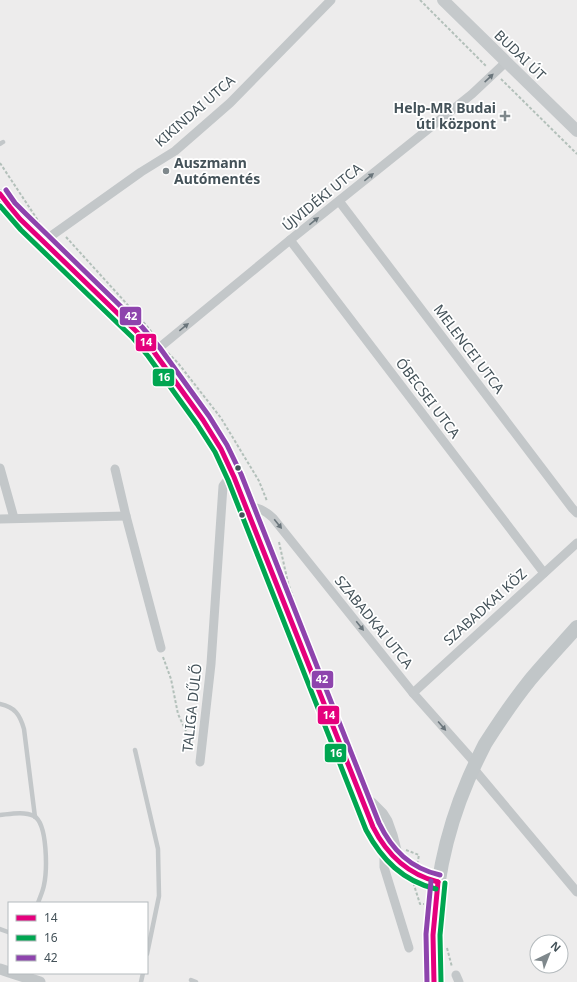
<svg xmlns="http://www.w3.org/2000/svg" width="577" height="982" viewBox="0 0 577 982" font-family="'Noto Sans',sans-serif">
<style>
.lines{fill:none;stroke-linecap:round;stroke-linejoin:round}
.path{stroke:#b3c0ba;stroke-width:2;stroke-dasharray:3 2;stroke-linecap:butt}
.service{stroke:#c3c7c9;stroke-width:4.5}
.minor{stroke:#c3c7c9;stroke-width:9}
.tertiary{stroke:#c3c7c9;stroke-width:11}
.secondary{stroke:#c5c9cb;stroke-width:12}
.primary{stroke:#c1c6c8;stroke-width:14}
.bus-1-casing{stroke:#fff;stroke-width:8}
.bus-2-casing{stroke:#fff;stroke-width:8}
.bus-3-casing{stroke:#fff;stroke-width:8}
.bus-1{stroke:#e5007d;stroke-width:5}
.bus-2{stroke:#00a651;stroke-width:5}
.bus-3{stroke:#8e44ad;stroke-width:5}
.oneway{fill:#6a757b}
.poi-dot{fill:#7f888c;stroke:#fff;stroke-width:1.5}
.bus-dot{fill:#445259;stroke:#fff;stroke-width:1.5}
.labels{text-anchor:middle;stroke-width:3.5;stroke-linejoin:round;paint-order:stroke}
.street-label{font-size:14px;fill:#445259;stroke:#fff}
.poi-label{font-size:14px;font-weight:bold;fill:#445259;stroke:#fff;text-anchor:end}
.line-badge{stroke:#fff;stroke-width:1.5}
.badge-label{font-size:11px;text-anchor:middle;font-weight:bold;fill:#fff}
</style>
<rect width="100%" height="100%" fill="#edecec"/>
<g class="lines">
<g class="path">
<path d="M420,0L487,67"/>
<path d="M501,79L577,154"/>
<path d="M0,163L39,222"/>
<path d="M66,237L146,325L154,335"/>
<path d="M168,353L178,363L221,418L259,481L267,501"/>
<path d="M279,542L288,583L293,597"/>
<path d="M163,657L171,679L178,714L192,744"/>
<path d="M406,850L419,855L417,865"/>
<path d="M414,883V885L420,904H424"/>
<path d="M447,948L452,967"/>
</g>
<g class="service">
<path d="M0,144L3,142"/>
<path d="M0,704C15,707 20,715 24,729L35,817"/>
<path d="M135,750L158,849L159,896L147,954"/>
<path d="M0,815C10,814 24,811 34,816C48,824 47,871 44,885C43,891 40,897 38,903"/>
<path d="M0,929L8,932"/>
<path d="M191,980L196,982"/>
<path d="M141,982L143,973"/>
</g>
<g class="minor">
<path d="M0,194C12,212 28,227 44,241L137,332L154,352L203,420L221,449L234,477L360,796C366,809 370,824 378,836C390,858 413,878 438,882"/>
<path d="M339,201L572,508L577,513"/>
<path d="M290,240L544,573"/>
<path d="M44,241L141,172L175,151L230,103L331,0"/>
<path d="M154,352L290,240L472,94L506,62"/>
<path d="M0,468L14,518"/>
<path d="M115,469L126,516L161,648"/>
<path d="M246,507C259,507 264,510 273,518L413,693L476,764"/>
<path d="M0,519L126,516"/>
<path d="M413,693L577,543"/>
<path d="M200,762L211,664L223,486L226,482L234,477"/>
<path d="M473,768L577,892"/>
<path d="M360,796L372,802L383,813L388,821L393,835L400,862"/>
<path d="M388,851L384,859V867L409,948"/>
<path d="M456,975L459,982"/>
</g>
<g class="tertiary">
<path d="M0,969L9,972"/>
<path d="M12,973L40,982"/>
</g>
<path class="secondary" d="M443,0L577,131"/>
<path class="primary" d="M434,982C430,912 440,845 468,780C473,768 479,756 485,744C499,722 514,700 530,680C545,662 562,644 577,627"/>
<g class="bus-1-casing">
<g id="bus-1">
<path d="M0,194L10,207L20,219L137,332L154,352L203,420L221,449L234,477L373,827C387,855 407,874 438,882"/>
<path d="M434,982L433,935L438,882"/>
</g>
</g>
<g class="bus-2-casing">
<g id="bus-2">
<path d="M0,206L21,230L132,337L148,356L197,424L215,452L228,480L366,830C382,860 403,881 436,889"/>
<path d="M441,982L440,935L445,883"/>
</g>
</g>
<g class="bus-3-casing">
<g id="bus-3">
<path d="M6,190L15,203L26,214L142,327L160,348L209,416L227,445L241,474L379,823C392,850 410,868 440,875"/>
<path d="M427,982L426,934L431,881"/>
</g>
</g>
<use href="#bus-1" class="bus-1"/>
<use href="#bus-2" class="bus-2"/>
<use href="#bus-3" class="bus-3"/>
</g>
<defs><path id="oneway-solid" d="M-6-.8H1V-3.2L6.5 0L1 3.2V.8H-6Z"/></defs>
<g class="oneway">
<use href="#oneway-solid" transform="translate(489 78) rotate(-43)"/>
<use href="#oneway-solid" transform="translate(369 177) rotate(-39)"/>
<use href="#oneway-solid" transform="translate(314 221) rotate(-39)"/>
<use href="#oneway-solid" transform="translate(184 327) rotate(-39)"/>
<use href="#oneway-solid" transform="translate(278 524) rotate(51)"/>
<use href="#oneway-solid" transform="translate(360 626) rotate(51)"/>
<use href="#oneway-solid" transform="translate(442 726) rotate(49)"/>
</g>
<g class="poi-dot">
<path d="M503 110h4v4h4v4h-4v4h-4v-4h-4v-4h4z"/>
<circle cx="166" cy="171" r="4"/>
</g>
<g class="bus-dot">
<circle cx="238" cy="468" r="3.5"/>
<circle cx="242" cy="515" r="3.5"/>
</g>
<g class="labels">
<g class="street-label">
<text transform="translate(520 55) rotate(44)" y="5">BUDAI ÚT</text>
<text transform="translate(195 111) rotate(-41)" y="5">KIKINDAI UTCA</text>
<text transform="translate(322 197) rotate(-39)" y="5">ÚJVIDÉKI UTCA</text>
<text transform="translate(469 349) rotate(53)" y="5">MELENCEI UTCA</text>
<text transform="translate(428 398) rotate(53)" y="5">ÓBECSEI UTCA</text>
<text transform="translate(485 607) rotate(-42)" y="5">SZABADKAI KÖZ</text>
<text transform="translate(374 622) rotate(51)" y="5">SZABADKAI UTCA</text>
<text transform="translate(192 708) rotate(-84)" y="5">TALIGA DŰLŐ</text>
</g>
<g class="poi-label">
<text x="496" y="113">Help-MR Budai<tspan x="496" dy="16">úti központ</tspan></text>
<text x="174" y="168" text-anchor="start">Auszmann<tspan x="174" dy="16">Autómentés</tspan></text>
</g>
</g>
<g class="line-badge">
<rect x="119" y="306" width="23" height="20" rx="4" fill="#8e44ad"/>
<rect x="135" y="333" width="22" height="19" rx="4" fill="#e5007d"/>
<rect x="152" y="368" width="23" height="19" rx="4" fill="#00a651"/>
<rect x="311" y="670" width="23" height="19" rx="4" fill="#8e44ad"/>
<rect x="317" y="705" width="23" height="20" rx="4" fill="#e5007d"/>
<rect x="324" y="743" width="23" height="20" rx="4" fill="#00a651"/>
</g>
<g class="badge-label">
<text x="131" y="320">42</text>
<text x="146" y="346">14</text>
<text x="164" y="381">16</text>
<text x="322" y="683">42</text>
<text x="329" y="719">14</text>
<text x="336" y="757">16</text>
</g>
<rect x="8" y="902" width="140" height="72" fill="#ffffff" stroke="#b4babd"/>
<rect x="16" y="915" width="20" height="6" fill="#e5007d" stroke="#b4babd"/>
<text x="44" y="922" font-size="12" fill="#445259">14</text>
<rect x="16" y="935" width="20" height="6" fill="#00a651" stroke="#b4babd"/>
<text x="44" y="942" font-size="12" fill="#445259">16</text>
<rect x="16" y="955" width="20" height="6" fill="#8e44ad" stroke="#b4babd"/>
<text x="44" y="962" font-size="12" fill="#445259">42</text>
<g transform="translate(549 954) rotate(43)"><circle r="19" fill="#ffffff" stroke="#b4babd"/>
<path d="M0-3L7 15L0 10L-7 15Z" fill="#7f888c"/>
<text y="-6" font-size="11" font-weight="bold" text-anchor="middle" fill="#445259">N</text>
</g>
</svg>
